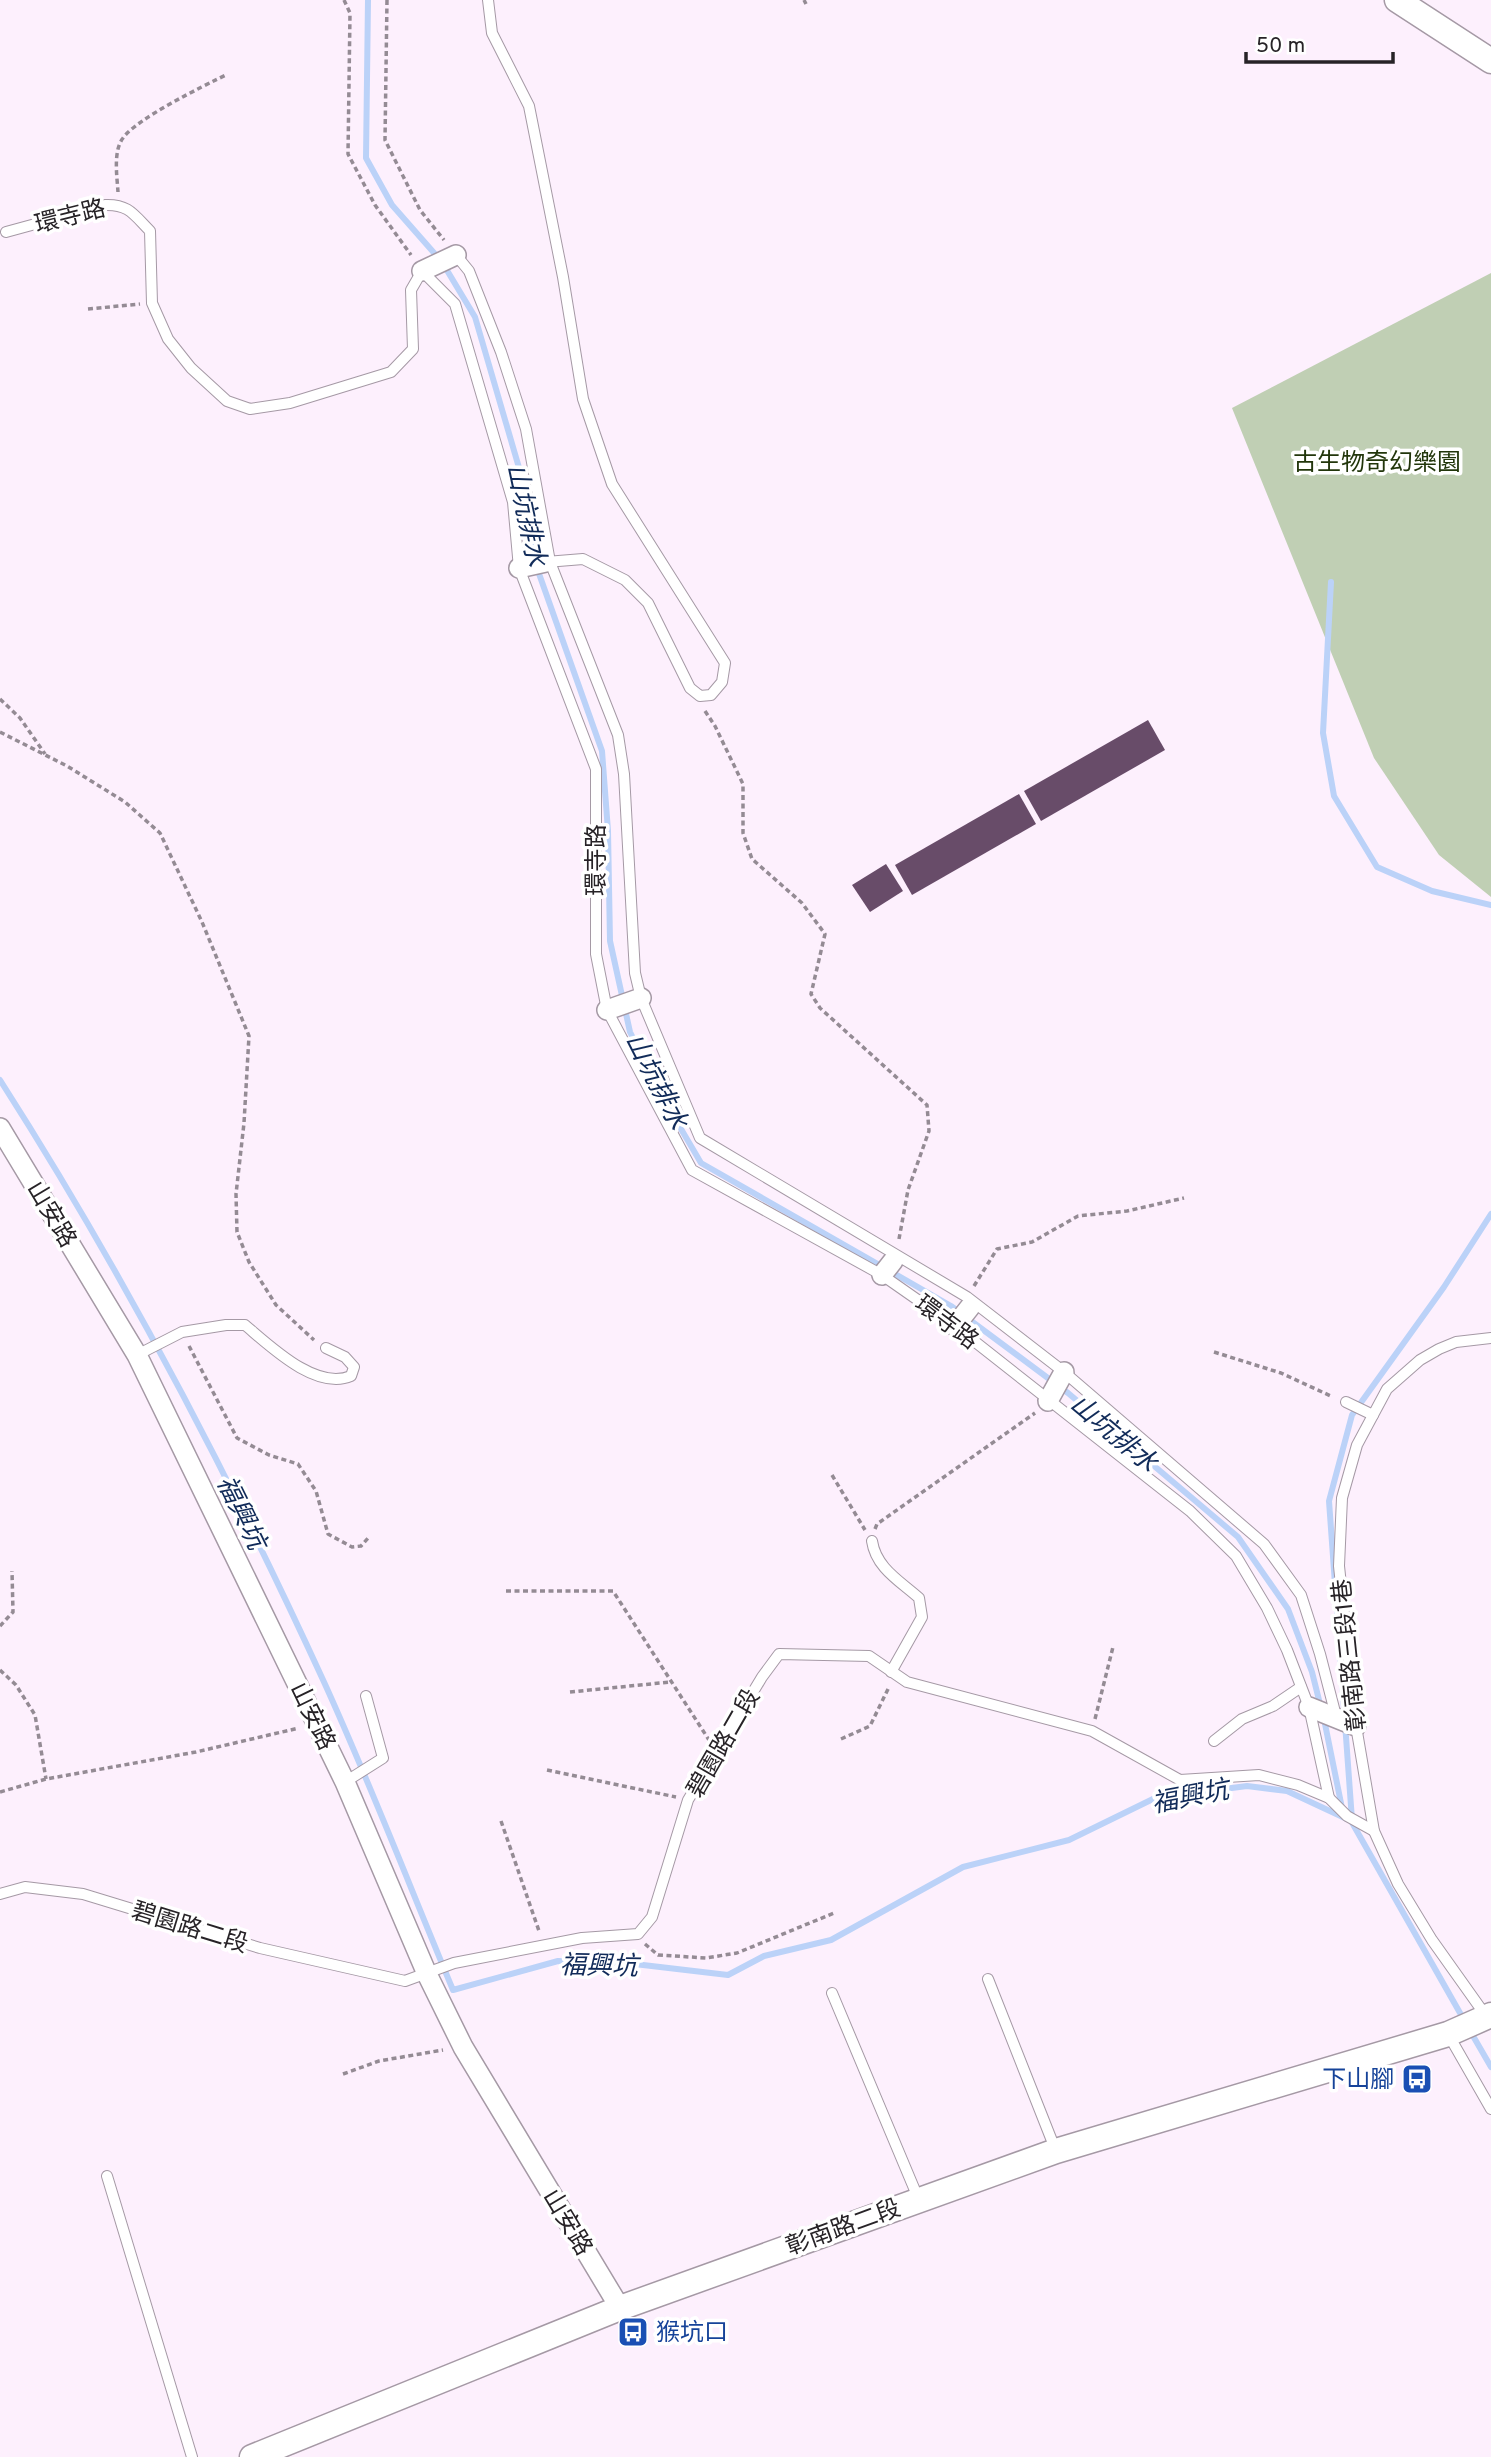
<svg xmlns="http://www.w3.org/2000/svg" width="1491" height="2457" viewBox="0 0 1491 2457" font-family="Overpass,'Noto Sans TC',sans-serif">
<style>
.green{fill:#c0cfb4}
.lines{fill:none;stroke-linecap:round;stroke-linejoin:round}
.stream{stroke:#bbd2f8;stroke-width:6}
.building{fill:#684c69}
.service-casing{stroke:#a599a5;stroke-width:12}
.minor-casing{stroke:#a599a5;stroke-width:22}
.tertiary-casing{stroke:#a599a5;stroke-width:27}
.path{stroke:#948b94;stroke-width:3.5;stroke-dasharray:5 3.5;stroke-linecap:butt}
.service{stroke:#fff;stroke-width:10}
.minor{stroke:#fff;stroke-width:19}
.tertiary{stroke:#fff;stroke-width:24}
.labels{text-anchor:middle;stroke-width:7;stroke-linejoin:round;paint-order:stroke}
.street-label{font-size:24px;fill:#272327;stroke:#fff}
.park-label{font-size:24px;fill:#22360b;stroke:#fff}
.transit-label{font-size:24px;fill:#164399;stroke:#fff;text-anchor:end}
.water-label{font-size:26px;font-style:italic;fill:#112b59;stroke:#fff}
</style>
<rect width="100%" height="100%" fill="#fdf0fd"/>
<path class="green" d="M1491,273V897L1439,855L1374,758L1232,408Z"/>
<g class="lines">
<g class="stream">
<path d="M368,0L366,158L392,205L442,262L475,317L529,502L532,554L602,751L608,831L610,941L630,1032L664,1100L701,1163L951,1306L1068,1393L1238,1537L1288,1609L1312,1672L1321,1708"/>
<path d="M1331,582L1323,733L1334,796L1377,867L1432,891L1491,905"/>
<path d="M0,1080C123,1272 229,1475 324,1682C370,1783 410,1887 453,1990L558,1961L626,1963L728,1975L764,1956L831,1940L963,1867L1069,1840L1155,1798L1247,1786L1287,1791L1347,1819"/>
<path d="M1324,1719L1342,1808"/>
<path d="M1350,1819L1464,2020"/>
<path d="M1352,1820L1329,1501L1352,1415L1444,1287L1491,1214"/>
<path d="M1469,2029L1491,2067"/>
</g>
</g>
<g class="building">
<path d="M1148,720L1165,750L1041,821L1024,791Z"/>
<path d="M1019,794L1036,824L912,895L895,865Z"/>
<path d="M886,864L903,891L870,912L852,885Z"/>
</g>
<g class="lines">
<g class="service-casing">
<g id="service">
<path d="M488,0L492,33L529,106L563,277L583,399L612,484L725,663L722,682L711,695L700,696L690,688L648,603L625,580L583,559L546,562"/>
<path d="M6,232L105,205C129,204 134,215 150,231L152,303L168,339L191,368L227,401L250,409L290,403L391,372L413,349L411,290L422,271L455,304L513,502L519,568L596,769V954L607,1010L692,1170L882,1275L955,1326L1190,1511L1236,1556L1267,1608L1287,1650L1309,1707L1329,1798"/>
<path d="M456,255L469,271L501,352L526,429L550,562L618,735L624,774L635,973L641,998L700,1138L967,1297L1064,1372L1264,1544L1301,1595L1320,1654L1336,1716"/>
<path d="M137,1355L182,1332L226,1325H245C270,1346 316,1391 351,1376L354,1367L345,1357L326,1348"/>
<path d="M1346,1402L1373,1415"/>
<path d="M872,1541C876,1568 900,1581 919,1598L922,1617L891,1672"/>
<path d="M1214,1741L1242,1719L1273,1706L1301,1687"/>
<path d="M345,1782L383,1758L366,1696"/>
<path d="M0,1894L25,1887L83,1894L260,1948L405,1981L454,1963L582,1938L638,1934L652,1917L688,1800L762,1677L779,1654L869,1656L907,1682L1092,1731L1180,1780L1259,1775L1298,1785L1329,1798L1347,1816L1374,1831"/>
<path d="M988,1979L1056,2151"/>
<path d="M832,1993L919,2200"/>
<path d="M1486,2016L1432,1940L1398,1884L1374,1831L1356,1726L1339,1566L1342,1498L1357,1445L1387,1389L1420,1360L1439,1349L1456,1342L1491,1338"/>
<path d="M1448,2034L1491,2109"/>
<path d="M107,2176L192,2457"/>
</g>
</g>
<g class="minor-casing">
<g id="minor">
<path d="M422,271L456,255"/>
<path d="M519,568L546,562"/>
<path d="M607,1010L641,998"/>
<path d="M0,1128L137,1355L345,1782L427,1974L463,2047L620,2308"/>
<path d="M882,1275L893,1261"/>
<path d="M955,1326L970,1307"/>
<path d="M1048,1401L1064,1372"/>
<path d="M1309,1707L1356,1726"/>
</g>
</g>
<g class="tertiary-casing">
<g id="tertiary">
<path d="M1397,0L1491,61"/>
<path d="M252,2457L620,2308L1056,2151L1448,2034L1491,2015"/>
</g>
</g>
<g class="path">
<path d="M344,0L350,13L348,154L375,205L411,255"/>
<path d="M387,0L385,140L420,210L444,240"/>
<path d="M804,0L806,4"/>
<path d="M118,192C117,176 113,151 123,138C136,119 203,86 226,75"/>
<path d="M88,309L140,304"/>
<path d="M0,699L20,718L45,754"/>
<path d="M705,711L715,726L743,784V833L752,859L802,903L825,934L811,994L820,1008L927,1105L929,1131L908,1190L899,1239"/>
<path d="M0,732L67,766L125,802L160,833L202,922L249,1036L244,1123L236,1194L237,1232L249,1262L276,1305L314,1340"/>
<path d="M974,1286L997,1249L1032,1242L1078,1216L1127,1211L1184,1198"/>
<path d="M189,1346L237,1438L269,1455L298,1464L316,1491L328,1534L352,1547L361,1546L369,1537"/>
<path d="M1214,1352L1281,1373L1333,1397"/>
<path d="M832,1475L865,1530"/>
<path d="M875,1529L877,1524L1035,1413"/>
<path d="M506,1591H613L709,1740"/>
<path d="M0,1626L13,1612L12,1571"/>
<path d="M0,1670L16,1685L35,1715L46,1779"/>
<path d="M570,1692L670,1682"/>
<path d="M1095,1719L1113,1647"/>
<path d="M841,1739L870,1726L889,1687"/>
<path d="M547,1770L676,1797"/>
<path d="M0,1792L46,1779L196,1752L299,1728"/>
<path d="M501,1821L539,1931"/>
<path d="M645,1944L658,1955L706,1958L737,1953L834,1913"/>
<path d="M343,2074L379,2061L443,2050"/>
</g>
<use href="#service" class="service"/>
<use href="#minor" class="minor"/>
<use href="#tertiary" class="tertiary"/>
</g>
<defs>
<g id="bus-square" transform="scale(1.575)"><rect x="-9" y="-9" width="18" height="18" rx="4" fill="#1a4fb4" stroke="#fff"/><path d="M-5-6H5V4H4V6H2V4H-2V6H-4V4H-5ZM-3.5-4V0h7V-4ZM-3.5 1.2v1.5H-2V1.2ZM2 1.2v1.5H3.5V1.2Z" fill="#fff"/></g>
</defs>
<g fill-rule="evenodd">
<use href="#bus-square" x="1417" y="2079"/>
<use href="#bus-square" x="633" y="2332"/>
</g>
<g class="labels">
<g class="street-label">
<text transform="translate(70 216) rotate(-14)" y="8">環寺路</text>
<text transform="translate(596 860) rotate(-90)" y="8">環寺路</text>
<text transform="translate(52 1214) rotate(59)" y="8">山安路</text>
<text transform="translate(947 1322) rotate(37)" y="8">環寺路</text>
<text transform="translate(1349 1655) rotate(-96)" y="8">彰南路三段1巷</text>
<text transform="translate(313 1716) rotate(64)" y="8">山安路</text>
<text transform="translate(723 1743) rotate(-60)" y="8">碧園路二段</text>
<text transform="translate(190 1927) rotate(17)" y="8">碧園路二段</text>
<text transform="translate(568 2222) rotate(59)" y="8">山安路</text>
<text transform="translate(843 2227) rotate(-20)" y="8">彰南路二段</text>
</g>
<g class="park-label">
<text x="1377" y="470">古生物奇幻樂園</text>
</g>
<g class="transit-label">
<text x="1394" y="2087">下山腳</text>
<text x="656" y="2340" text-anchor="start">猴坑口</text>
</g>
<g class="water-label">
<text transform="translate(527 515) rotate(78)" y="9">山坑排水</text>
<text transform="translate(657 1081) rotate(63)" y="9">山坑排水</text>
<text transform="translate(1114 1433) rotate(40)" y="9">山坑排水</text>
<text transform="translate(242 1512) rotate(64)" y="9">福興坑</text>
<text transform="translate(1190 1796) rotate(-11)" y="9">福興坑</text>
<text transform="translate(599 1965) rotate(1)" y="9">福興坑</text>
</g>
</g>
<path d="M1246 52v10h147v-10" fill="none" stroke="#272327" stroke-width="3.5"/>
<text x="1256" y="52" font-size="21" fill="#272327" stroke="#ffffff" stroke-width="5" paint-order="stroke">50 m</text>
</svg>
